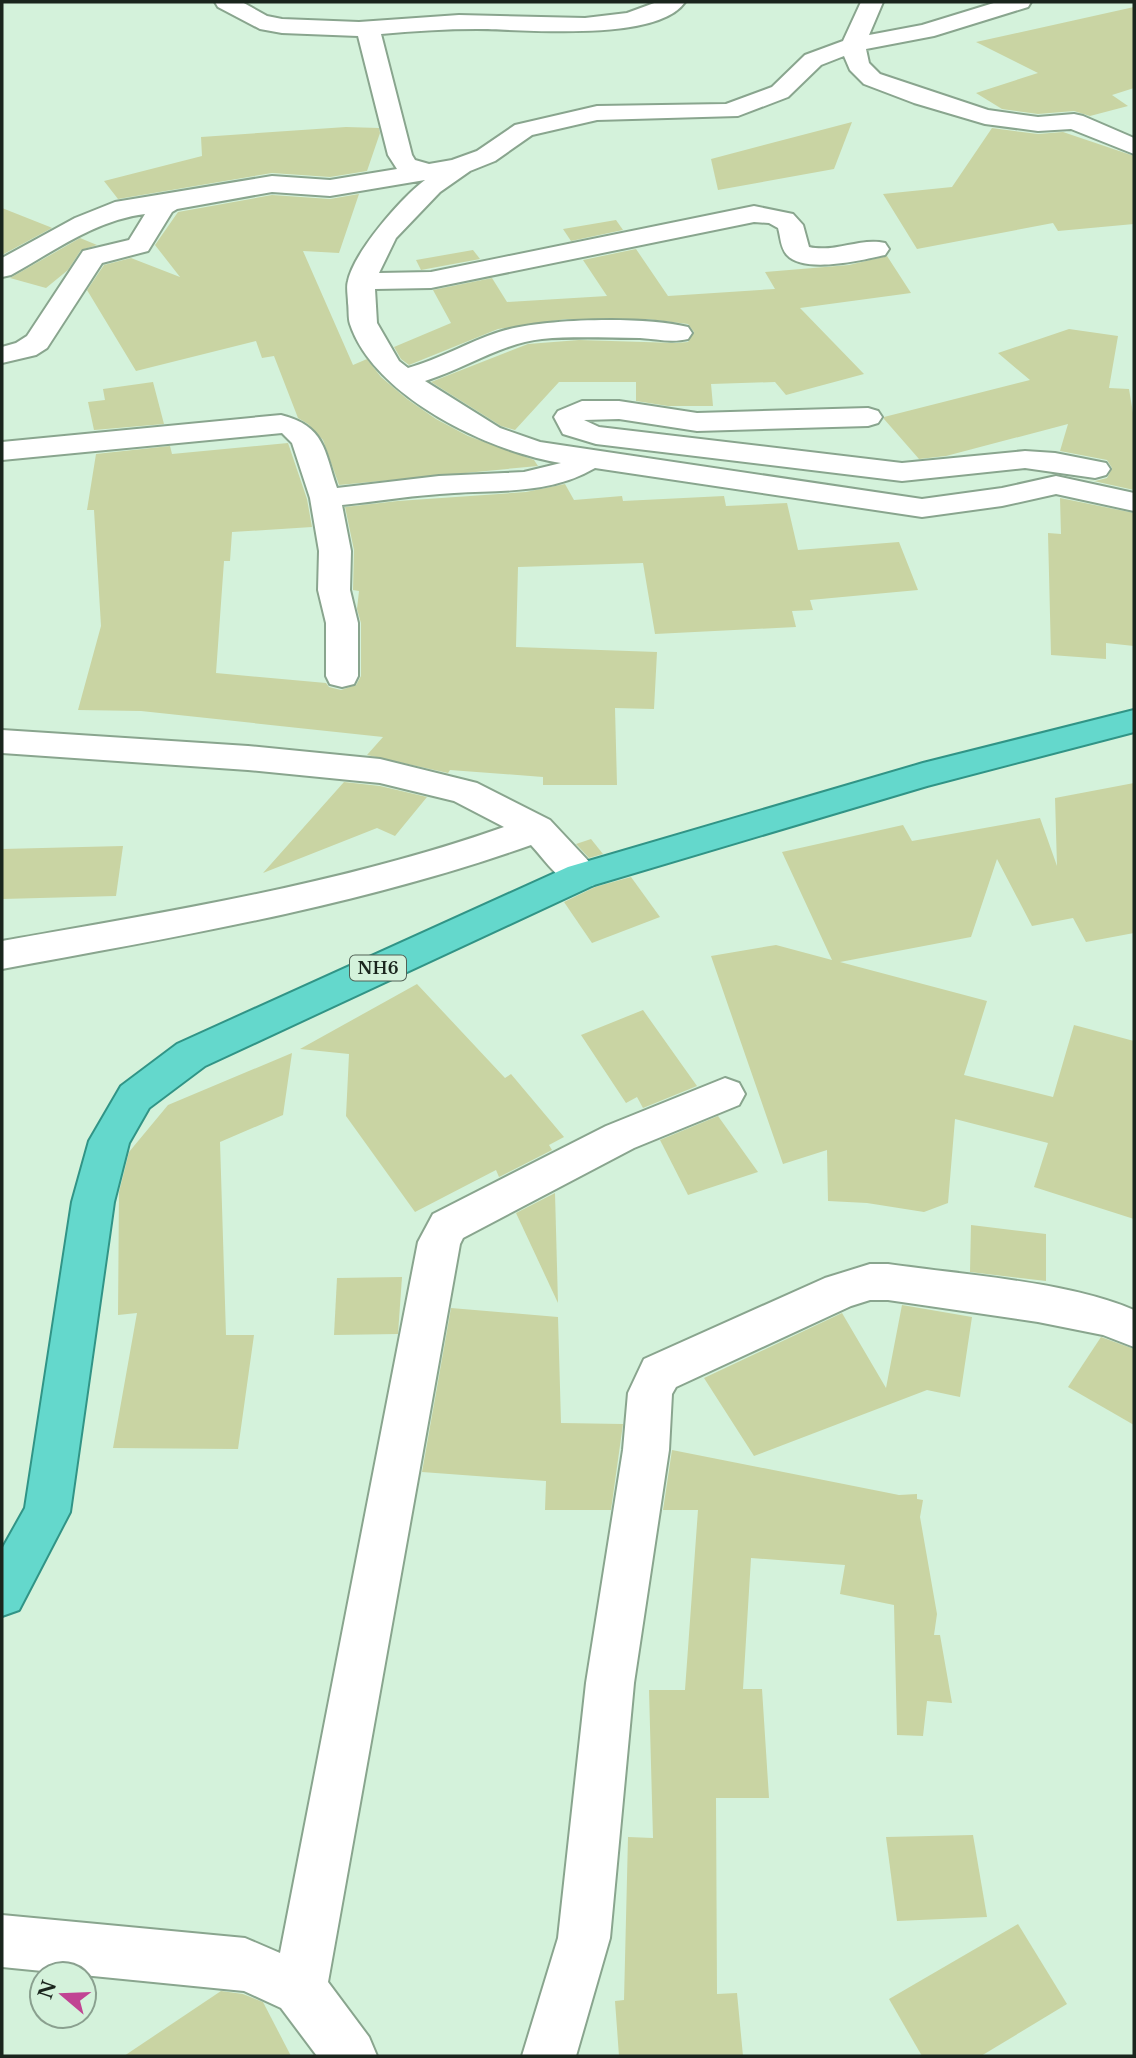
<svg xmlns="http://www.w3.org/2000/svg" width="1136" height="2058" viewBox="0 0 1136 2058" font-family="'Libre Baskerville',serif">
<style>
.building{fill:#c9d4a3}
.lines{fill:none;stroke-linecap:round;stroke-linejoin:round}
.minor-casing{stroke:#89a58e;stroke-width:4}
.trunk-casing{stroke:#319486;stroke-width:4}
.minor{fill:#fff;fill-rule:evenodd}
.trunk{fill:#64d8cc;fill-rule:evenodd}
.labels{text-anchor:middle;stroke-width:5;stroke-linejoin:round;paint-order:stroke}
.shield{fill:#d4f2db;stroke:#526256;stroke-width:2}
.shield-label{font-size:16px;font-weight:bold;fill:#1a251d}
</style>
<rect width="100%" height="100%" fill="#d4f2db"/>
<g class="building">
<path d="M1134,7V88L1112,95L1128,106L1090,116L1074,111L1038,114L1002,109L976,93L1038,73L976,42Z"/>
<path d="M852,122L834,169L718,190L711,159Z"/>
<path d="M346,127L379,128L380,133L367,171L330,177L272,173L118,199L104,181L202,156L201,137Z"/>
<path d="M992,128L1038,134L1063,132L1134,156V224L1058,231L1053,223L917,249L883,194L952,187Z"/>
<path d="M359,194L339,253L303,251L353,365L367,359L381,377L407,399L436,419L468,436L534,460L538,466L339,485L323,440L308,424L298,418L274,356L262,358L256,341L136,371L87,290L104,265L131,258L180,277L155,245L178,212L272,195L330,199Z"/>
<path d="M2,208L50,227L52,228L2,255Z"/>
<path d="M616,220L623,230L571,241L563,229Z"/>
<path d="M80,238L97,245L81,250L68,270L46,288L10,278Z"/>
<path d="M636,249L668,296L775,289L765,272L849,265L887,256L911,293L800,308L864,374L786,395L775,382L711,384L713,406H668L636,401V382H559L515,430L501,426L431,382L528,344L579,340L676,343L688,342L694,332L688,324L647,319H566L498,329L409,365L401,359L394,347L451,323L433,290L492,278L507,302L607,296L583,260Z"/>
<path d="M473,250L480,259L421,270L416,260Z"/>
<path d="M1069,329L1118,336L1109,388L1129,389L1134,419V490L1080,478L1095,481L1107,478L1112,468L1107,460L1060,451L1068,424L946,456L919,459L884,419V417L1030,380L998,353Z"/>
<path d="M153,382L164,424L94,430L88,402L105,400L103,389Z"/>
<path d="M288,443L307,499L312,527L232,532L230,561H224L216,673L326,683L329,687L341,690L356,685L361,676V623L357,609L359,591L353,590L354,550L345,507L398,501L526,492L565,484L574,500L622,496L623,501L724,496L726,506L787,503L798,550L899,542L918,590L810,600L813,610L792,611L796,627L655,634L643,563L518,567L516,647L657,652L654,709L615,708L617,785H543V777L450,770L448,773L367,755L383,737L141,711L78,710L101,626L94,510H87L96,454L170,446L172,454Z"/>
<path d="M1060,498L1134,513V646L1106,643V659L1051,655L1048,533L1061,534Z"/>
<path d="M344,782L380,786L427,797L395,836L377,828L263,873Z"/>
<path d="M1134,783V933L1086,942L1073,918L1032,926L997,859L971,937L840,962L987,1001L964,1075L1053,1097L1074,1025L1134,1041V1219L1034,1187L1048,1143L955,1119L948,1203L924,1212L867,1203L828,1201L827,1150L783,1164L711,956L776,945L832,960L782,852L903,825L912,841L1040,818L1057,866L1055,798Z"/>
<path d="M591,839L603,854L589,858L576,844Z"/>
<path d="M123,846L116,896L2,899V849Z"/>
<path d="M631,877L660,917L592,943L564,902L595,887Z"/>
<path d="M417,984L505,1078L511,1074L564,1137L549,1145L552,1150L499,1177L496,1170L415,1212L346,1116L349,1054L300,1049Z"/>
<path d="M643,1010L697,1086L643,1108L637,1097L626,1103L581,1035Z"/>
<path d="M292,1053L283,1115L220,1142L226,1335H254L238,1449L113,1448L137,1313L118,1315L119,1192L129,1152L168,1105Z"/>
<path d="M718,1116L758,1172L688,1195L660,1140Z"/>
<path d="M555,1193L558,1303L516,1213Z"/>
<path d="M971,1225L1046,1234V1281L970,1272Z"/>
<path d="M402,1277L398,1334L334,1335L337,1278Z"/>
<path d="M902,1305L972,1317L960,1397L927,1390L754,1456L704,1378L842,1313L886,1388Z"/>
<path d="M451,1308L558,1317L561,1423L623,1424L611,1510H545L546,1481L422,1472Z"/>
<path d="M1101,1337L1134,1349V1425L1068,1387Z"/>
<path d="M672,1450L899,1495L917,1494V1499L923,1500L920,1517L937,1614L934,1635H940L952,1703L927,1701L923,1736L897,1735L894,1605L840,1594L845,1565L751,1558L743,1689H762L769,1798H716L717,1994L737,1993L743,2056H619L615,2001L624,2000L628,1837L653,1838L649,1690H685L698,1510H663Z"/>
<path d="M973,1835L987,1917L897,1921L886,1837Z"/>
<path d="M1018,1924L1067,2004L981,2056H922L889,1999Z"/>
<path d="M221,1991L243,1994L263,2002L291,2056H124Z"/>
</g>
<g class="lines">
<g class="minor-casing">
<g id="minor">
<path d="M215,2H242L267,16L282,19L359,22L459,15L585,18L627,13L657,2H685C657,43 523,29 477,29C445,29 413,31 381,34L412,155L415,160L429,164L452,160L477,151L515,125L597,106L726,104L772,87L805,55L843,41L861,2H883L869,35L922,25L997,2H1031L1028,7L934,36L866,49L869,63L880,74L988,110L1038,117L1074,114L1083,116L1134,138V154L1071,129L1038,131L985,124L914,103L864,84L850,70L844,56L821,65L788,97L738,116L597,120L532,135L495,161L470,171L440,192L396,238L379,273L431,272L754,206L793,214L803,225L809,247C835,253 861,237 885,243L889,249L885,255C863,260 804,274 787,255C780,247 781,238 778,228L769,223L754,222L431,288L375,289L377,323L399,361L408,368C440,359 468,342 499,332C541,318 645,316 688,327L692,333L688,339C672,343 656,339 640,338C608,338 574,336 542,339C502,343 464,369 425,381L500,428L540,442L922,499L1002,488L1056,476L1134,493V511L1056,494L1002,506L922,517L595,468C551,494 502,490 454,493C416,495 379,501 342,505L351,551L350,590L358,623V676L354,684L342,687L330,684L326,676V623L318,590L319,551L310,498L292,443L282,433L2,460V442L281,415C325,426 324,450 337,488L439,476L524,472L561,463C490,452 374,397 350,324C348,318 349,309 348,303C348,296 346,287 348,281C354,252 401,198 425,180L330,196L272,192L177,209L172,212L148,251L102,263L47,348L36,355L2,363V347L16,343L27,336L83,251L129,240L145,214C96,220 54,251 11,275L2,277V258L75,218L115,202L272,176L330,180L397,169L388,155L358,36L282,33L260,29L218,7Z"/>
<path d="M582,401H619L697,413L868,408L878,411L882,417L878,423L868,426L697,431L619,419L584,420L599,427L902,463L1025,451L1055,453L1106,463L1110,469L1106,475L1095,478L1025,468L902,481L596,444L563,434L554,417L558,411Z"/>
<path d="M2,730L248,746L380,759L465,780L477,783L550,820L594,867L599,876L594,885C565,894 549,864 531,845C359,906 181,936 2,969V941C171,911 342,884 504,827L454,801L380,783L248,770L2,753Z"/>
<path d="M725,1078L739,1083L745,1094L739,1105L634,1148L463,1238L460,1244L328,1982L369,2037L377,2056H317L281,2008L244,1991L2,1967V1915L245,1938L280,1953L418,1242L433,1214L606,1126Z"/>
<path d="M870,1264H888C963,1275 1066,1281 1134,1310V1347L1103,1335L1038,1322L888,1300H870L851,1306L676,1387L672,1394L669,1450L634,1683L610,1938L576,2056H522L558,1938L586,1683L623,1450L628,1393L644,1359L825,1278Z"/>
</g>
</g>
<g class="trunk-casing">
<path id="trunk" d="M1134,710V732L927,786L594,885L205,1066L149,1108L129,1143L114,1202L70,1512L19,1610L2,1616V1549L25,1508L72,1202L89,1141L121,1086L177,1044L568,867L923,763Z"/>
</g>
<use href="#minor" class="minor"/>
<use href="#trunk" class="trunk"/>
</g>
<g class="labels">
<rect class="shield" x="350" y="955.5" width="56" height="25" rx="5"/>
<g class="shield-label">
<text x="378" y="974">NH6</text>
</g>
</g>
<rect width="1136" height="2058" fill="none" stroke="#1a251d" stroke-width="7"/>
<g transform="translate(63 1995) rotate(289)"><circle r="33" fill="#d4f2db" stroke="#8aa08f" stroke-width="2"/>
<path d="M0-5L12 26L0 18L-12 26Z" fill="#c14493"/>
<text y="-10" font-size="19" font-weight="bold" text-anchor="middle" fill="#1a251d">N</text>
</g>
</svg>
